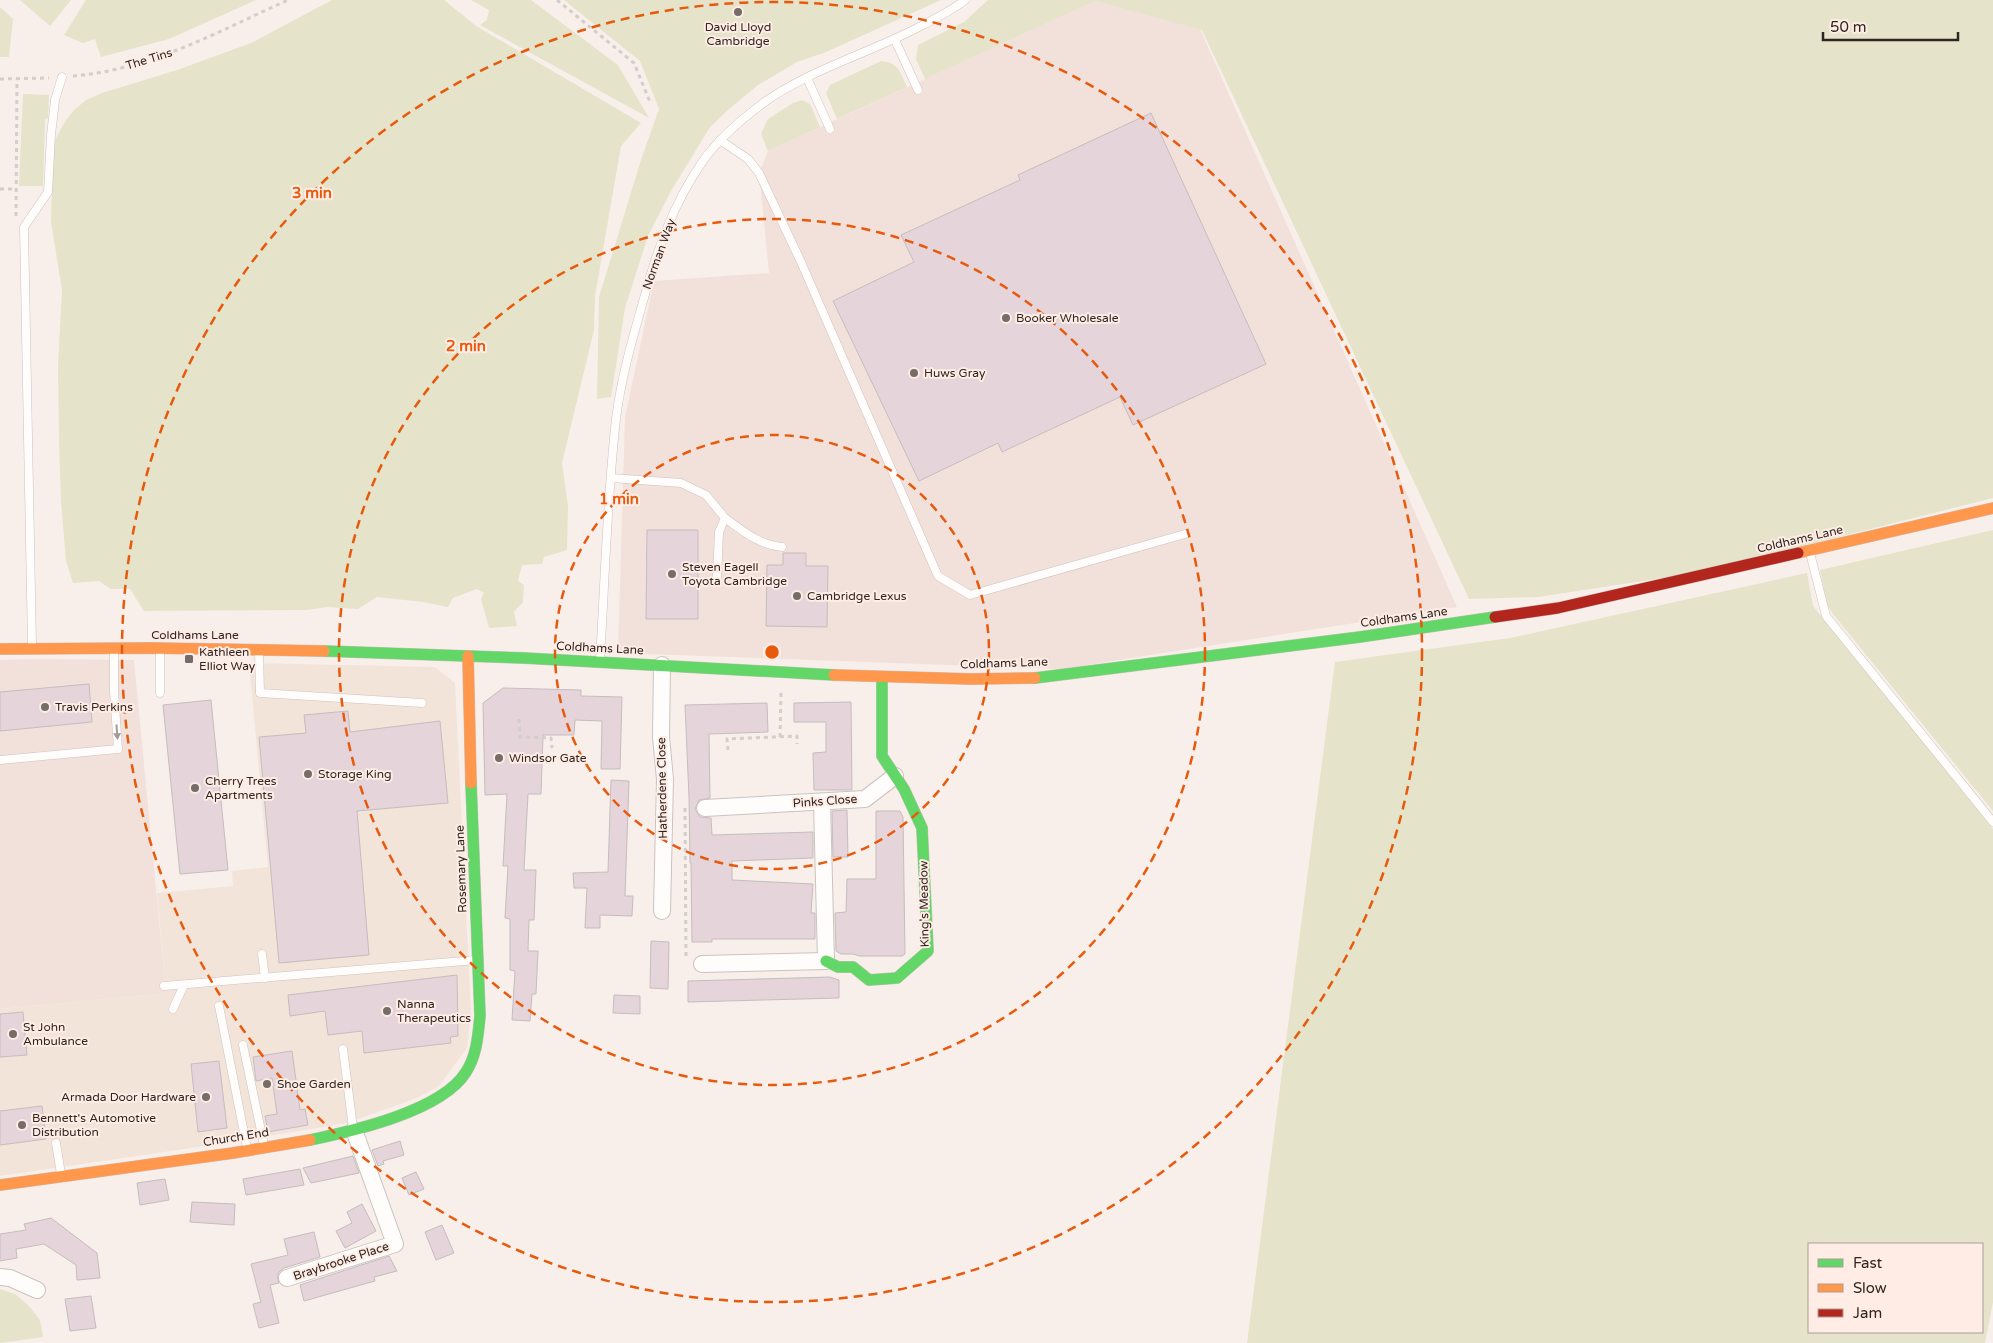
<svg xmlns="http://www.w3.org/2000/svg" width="1993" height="1343" viewBox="0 0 1993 1343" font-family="'Varela Round',sans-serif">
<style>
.built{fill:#f2e1da}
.industrial{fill:#f2e4d9}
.green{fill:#e5e3c9;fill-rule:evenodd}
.building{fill:#e5d4da;stroke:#c5bdbe}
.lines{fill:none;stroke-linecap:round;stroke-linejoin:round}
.lane-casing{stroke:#ccc2be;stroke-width:9}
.street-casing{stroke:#ccc2be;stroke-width:18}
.fast-casing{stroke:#ccc2be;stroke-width:12}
.slow-casing{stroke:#ccc2be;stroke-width:12}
.jam-casing{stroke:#ccc2be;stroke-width:12}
.path{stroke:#d2cecc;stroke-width:3;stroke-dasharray:4 4;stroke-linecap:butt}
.lane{stroke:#fefdfc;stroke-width:8}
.street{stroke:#fefdfc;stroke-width:16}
.fast{stroke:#63d668;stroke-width:11}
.slow{stroke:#ff974d;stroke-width:11}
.jam{stroke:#b3261e;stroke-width:11}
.oneway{fill:#a19c99}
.ring{fill:none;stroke:#e8590c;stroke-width:2.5;stroke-dasharray:9 6}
.poi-dot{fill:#766c68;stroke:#feece5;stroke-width:2}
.labels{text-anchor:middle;stroke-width:4;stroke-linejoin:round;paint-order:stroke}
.poi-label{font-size:12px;fill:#302621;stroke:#feece5;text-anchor:start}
.street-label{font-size:12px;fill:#302621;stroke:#feece5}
.centre{fill:#e8590c;stroke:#feece5;stroke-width:2.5}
.ring-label{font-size:15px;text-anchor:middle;font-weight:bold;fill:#e8590c;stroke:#feece5;stroke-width:4;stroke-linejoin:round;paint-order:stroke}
</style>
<rect width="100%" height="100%" fill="#f8efeb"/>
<g class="built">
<path d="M1095,1L1200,29L1457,607L1062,669L618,653L625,417L654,281L769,273L759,173L768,151Z"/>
<path d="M37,659L134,660L166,993L0,1009V660Z"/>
</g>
<path class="industrial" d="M249,663L435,667L455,683L471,1012L467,1048L439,1086L417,1098L347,1123L239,1141L0,1176V1009L166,993L157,893L233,886L232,871L268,867Z"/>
<g class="green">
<path d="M20,0H71L50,26Z"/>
<path d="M86,0H256L169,39L101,57L95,39L83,43L64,35Z"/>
<path d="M332,0H444L476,26L641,123L621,146L595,296L594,330L562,463L568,506L567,550L544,557L542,564L522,565L518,581L524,585L523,602L514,612L517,626L489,628L481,599L484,593L477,589L453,598L448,607L423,602L377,597L358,609L327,607L307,610L144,611L130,589H111L99,581L73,583L66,561L61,501L59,441L58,366L62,290L51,222L53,149L56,138L66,120L74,110L86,100L102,93L177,70L251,43Z"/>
<path d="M471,0H531L618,65L649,118L480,25L487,20L489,10Z"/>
<path d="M564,0H941L826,52L797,62L758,85L729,109L710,127L671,191L648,236L625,308L611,397L597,399L599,297L641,160L659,109L640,61Z"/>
<path d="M988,0H1993V498L1696,573L1538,597L1469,599L1202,30L1095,1L925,79L916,59L918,45L964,22Z"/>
<path d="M0,7L13,19L9,57H0Z"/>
<path d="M881,61C899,63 900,72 907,87L837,119L826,93L830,85Z"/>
<path d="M23,94L49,95L48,118L45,119L43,186H19Z"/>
<path d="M802,100L810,104L820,127L768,151L761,134L768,119L793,103Z"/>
<path d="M1993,530V811L1833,614L1827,605L1820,570Z"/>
<path d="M1807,573L1813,606L1993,829V1302L1985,1343H1247L1335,662L1510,638ZM1809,1244H1982V1332H1809Z"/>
<path d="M0,1289L15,1294L29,1306L40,1320L43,1337L0,1343Z"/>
</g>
<g class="building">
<path d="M1151,113L1266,364L1133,425L1120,397L1002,452L998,443L919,481L833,301L914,262L901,235L1020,180L1018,175Z"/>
<path d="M647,530H698V619H646Z"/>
<path d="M783,553H806V566H828L827,627L766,626L767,565H783Z"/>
<path d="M89,684L92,722L0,731V692Z"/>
<path d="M503,688L581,690V696L622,697L620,769H601L602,721L575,720L574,735H543L541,794H528L524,870H536L534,920H529L528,951H538L536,994H532L530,1021L512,1020L515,971L510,970V919L505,918L508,866H503L507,794L485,795L483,703Z"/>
<path d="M211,700L228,870L180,874L163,705Z"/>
<path d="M851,702L852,790H814L813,753L826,752V722H794V703Z"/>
<path d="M767,703L768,732L709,734L710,798L699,800L695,809L700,817L711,818L712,835L813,832V858L732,861V880L813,884L811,913H815V939H712V942H692L691,863H690L689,797L685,705Z"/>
<path d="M348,711L350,732L440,721L448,803L357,811L369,955L279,963L259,737L306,733L304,715Z"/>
<path d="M611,780L629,781L625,896H633L632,916L600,915V928H585L587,888H574L573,873L608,872Z"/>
<path d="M847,810L848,857H833L832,811Z"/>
<path d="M876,811H900L903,817L905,954L902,956H860L853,954H841L836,951L835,913L846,912L847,879H876Z"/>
<path d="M651,941L669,942L668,989L650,988Z"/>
<path d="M457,975L458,1036L450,1037L451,1043L364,1053L362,1031L328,1035L325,1011L290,1016L288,995Z"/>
<path d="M830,977L839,980V998L688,1002V981Z"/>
<path d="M614,995L640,996V1014L613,1013Z"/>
<path d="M23,1012L27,1055L0,1057V1014Z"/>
<path d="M292,1051L300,1110L305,1109L308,1125L268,1132L265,1116L277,1114L272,1078L256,1081L253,1057Z"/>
<path d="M219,1061L227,1128L198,1132L191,1064Z"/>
<path d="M42,1106L46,1139L0,1145V1111Z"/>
<path d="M400,1141L404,1155L383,1161L384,1164L378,1166L372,1150Z"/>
<path d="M353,1156L359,1173L311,1183L303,1168Z"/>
<path d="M300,1169L304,1185L246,1195L243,1179Z"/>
<path d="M416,1172L424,1189L409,1195L402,1178Z"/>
<path d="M165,1179L169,1200L140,1205L137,1183Z"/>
<path d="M192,1202L235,1204L234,1225L190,1222Z"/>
<path d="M362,1204L376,1231L345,1248L336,1231L352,1223L347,1212Z"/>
<path d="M51,1218L97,1253L100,1278L77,1280L76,1265L44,1244L16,1249L17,1258L0,1261V1234L26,1230L24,1224Z"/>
<path d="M442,1225L454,1253L436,1260L425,1232Z"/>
<path d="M314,1232L320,1257L284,1268L279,1272L277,1276L279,1283L270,1285L279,1323L259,1328L253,1304L261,1302L251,1264L288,1255L284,1239Z"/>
<path d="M389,1256L397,1271L374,1277L375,1281L304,1301L300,1285Z"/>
<path d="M91,1296L96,1328L70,1331L65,1299Z"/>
</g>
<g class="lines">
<g class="lane-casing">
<g id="lane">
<path d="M895,40L918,90"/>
<path d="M807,78L830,129"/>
<path d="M720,140L748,159L759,173L801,262L938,576L970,595L1185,534"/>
<path d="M611,478L681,483L706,495L725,518L719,532L717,577"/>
<path d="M725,518C743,531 759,545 782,547"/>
<path d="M1810,553L1826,616L1993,822"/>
<path d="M32,646L24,227L48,192L51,135L55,100L62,77"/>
<path d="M160,651V693"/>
<path d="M259,652L260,693L422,703"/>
<path d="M600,659C605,579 607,498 616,419C621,378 633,337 644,298C657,250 674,202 703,161C719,138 743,118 766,101C812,69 869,53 919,27C935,19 951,11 965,0"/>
<path d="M0,760L118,749L114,691V650"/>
<path d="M262,954L265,978"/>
<path d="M164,986L476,960"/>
<path d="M219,1006L247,1148"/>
<path d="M173,1009L184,985"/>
<path d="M243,1045L264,1145"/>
<path d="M343,1049L353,1128"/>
<path d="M56,1143L61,1174"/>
</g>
</g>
<g class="street-casing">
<g id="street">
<path d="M662,665L661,737L665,779L662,911"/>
<path d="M705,808L865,799L895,776"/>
<path d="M702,964L826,961L822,802"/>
<path d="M0,1277L10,1278L37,1290"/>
<path d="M287,1278L395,1244L354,1130"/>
</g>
</g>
<g class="fast-casing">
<g id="fast">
<path d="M324,651L524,658L834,675"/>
<path d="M1035,678L1360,637L1495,617"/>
<path d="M826,961L838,967H853L869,980L897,978L928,951L922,828L904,789L882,756V678"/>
<path d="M310,1140C353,1131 442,1111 466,1072C477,1055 478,1035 480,1016L471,783"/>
</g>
</g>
<g class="slow-casing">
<g id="slow">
<path d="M1798,553L1993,508"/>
<path d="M0,649L150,648L324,651"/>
<path d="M468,656L471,783"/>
<path d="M834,675L971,679L1035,678"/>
<path d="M0,1185L233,1153L310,1140"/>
</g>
</g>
<g class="jam-casing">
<path id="jam" d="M1495,617L1558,608L1798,553"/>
</g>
<g class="path">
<path d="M557,0L634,63L650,102"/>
<path d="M73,76C150,70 219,31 288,0"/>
<path d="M0,79L49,78"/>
<path d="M0,189H15"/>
<path d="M16,216L17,79"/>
<path d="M519,719L520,737L551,738L552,748"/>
<path d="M780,737L781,693"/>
<path d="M728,750L727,739L797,736V744"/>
<path d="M685,808L686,957"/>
</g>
<use href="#lane" class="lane"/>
<use href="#street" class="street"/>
<use href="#fast" class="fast"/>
<use href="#slow" class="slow"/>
<use href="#jam" class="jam"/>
</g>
<defs><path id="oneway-solid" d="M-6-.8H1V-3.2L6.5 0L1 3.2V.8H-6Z" transform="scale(1.25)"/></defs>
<use class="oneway" href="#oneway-solid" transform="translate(117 732) rotate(86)"/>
<g class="ring">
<circle cx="772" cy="652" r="217"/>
<circle cx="772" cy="652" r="433"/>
<circle cx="772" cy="652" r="650"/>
</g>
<g class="poi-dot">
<circle cx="738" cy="12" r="5"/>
<circle cx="1006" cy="318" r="5"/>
<circle cx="914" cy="373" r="5"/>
<circle cx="672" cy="574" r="5"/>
<circle cx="797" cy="596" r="5"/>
<rect x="184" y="654" width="10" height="10" rx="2.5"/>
<circle cx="45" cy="707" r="5"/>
<circle cx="499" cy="758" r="5"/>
<circle cx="308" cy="774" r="5"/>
<circle cx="195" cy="788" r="5"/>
<circle cx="387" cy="1011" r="5"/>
<circle cx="13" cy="1034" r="5"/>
<circle cx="267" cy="1084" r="5"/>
<circle cx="206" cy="1097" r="5"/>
<circle cx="22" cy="1125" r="5"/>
</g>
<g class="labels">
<g class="poi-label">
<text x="738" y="31" text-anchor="middle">David Lloyd<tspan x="738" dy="14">Cambridge</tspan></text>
<text x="1016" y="322">Booker Wholesale</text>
<text x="924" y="377">Huws Gray</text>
<text x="682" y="571">Steven Eagell<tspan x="682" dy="14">Toyota Cambridge</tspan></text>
<text x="807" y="600">Cambridge Lexus</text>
<text x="199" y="656">Kathleen<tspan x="199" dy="14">Elliot Way</tspan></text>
<text x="55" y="711">Travis Perkins</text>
<text x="509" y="762">Windsor Gate</text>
<text x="318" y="778">Storage King</text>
<text x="205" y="785">Cherry Trees<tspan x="205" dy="14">Apartments</tspan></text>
<text x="397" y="1008">Nanna<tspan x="397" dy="14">Therapeutics</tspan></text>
<text x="23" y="1031">St John<tspan x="23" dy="14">Ambulance</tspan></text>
<text x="277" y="1088">Shoe Garden</text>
<text x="196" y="1101" text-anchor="end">Armada Door Hardware</text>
<text x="32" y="1122">Bennett's Automotive<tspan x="32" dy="14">Distribution</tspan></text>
</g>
<g class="street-label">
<text transform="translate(149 59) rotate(-17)" y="4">The Tins</text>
<text transform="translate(659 254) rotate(-70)" y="4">Norman Way</text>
<text transform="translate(1800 539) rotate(-13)" y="4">Coldhams Lane</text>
<text transform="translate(1404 617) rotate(-8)" y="4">Coldhams Lane</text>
<text x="195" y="639">Coldhams Lane</text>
<text transform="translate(600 648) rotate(3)" y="4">Coldhams Lane</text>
<text transform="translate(1004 663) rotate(-2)" y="4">Coldhams Lane</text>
<text transform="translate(662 788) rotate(-91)" y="4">Hatherdene Close</text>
<text transform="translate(825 801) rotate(-4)" y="4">Pinks Close</text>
<text transform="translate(461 869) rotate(-92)" y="4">Rosemary Lane</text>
<text transform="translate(924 904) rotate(-91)" y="4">King's Meadow</text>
<text transform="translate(236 1137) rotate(-9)" y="4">Church End</text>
<text transform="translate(341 1261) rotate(-18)" y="4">Braybrooke Place</text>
</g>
</g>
<circle cx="772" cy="652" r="8" class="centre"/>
<g class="ring-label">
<text x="312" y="198">3 min</text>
<text x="466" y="351">2 min</text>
<text x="619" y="504">1 min</text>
</g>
<rect x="1808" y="1243" width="175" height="90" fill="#feece5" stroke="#ac9d97"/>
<rect x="1818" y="1259" width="25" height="8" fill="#63d668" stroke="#ac9d97"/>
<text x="1853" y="1268" font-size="15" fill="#302621">Fast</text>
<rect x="1818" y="1284" width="25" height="8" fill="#ff974d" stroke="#ac9d97"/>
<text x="1853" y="1293" font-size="15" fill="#302621">Slow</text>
<rect x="1818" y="1309" width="25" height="8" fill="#b3261e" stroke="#ac9d97"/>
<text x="1853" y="1318" font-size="15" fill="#302621">Jam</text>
<path d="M1823 32v8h135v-8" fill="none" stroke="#302621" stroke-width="2.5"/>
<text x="1830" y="32" font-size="15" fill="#302621" stroke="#feece5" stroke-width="4" paint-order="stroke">50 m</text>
</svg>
